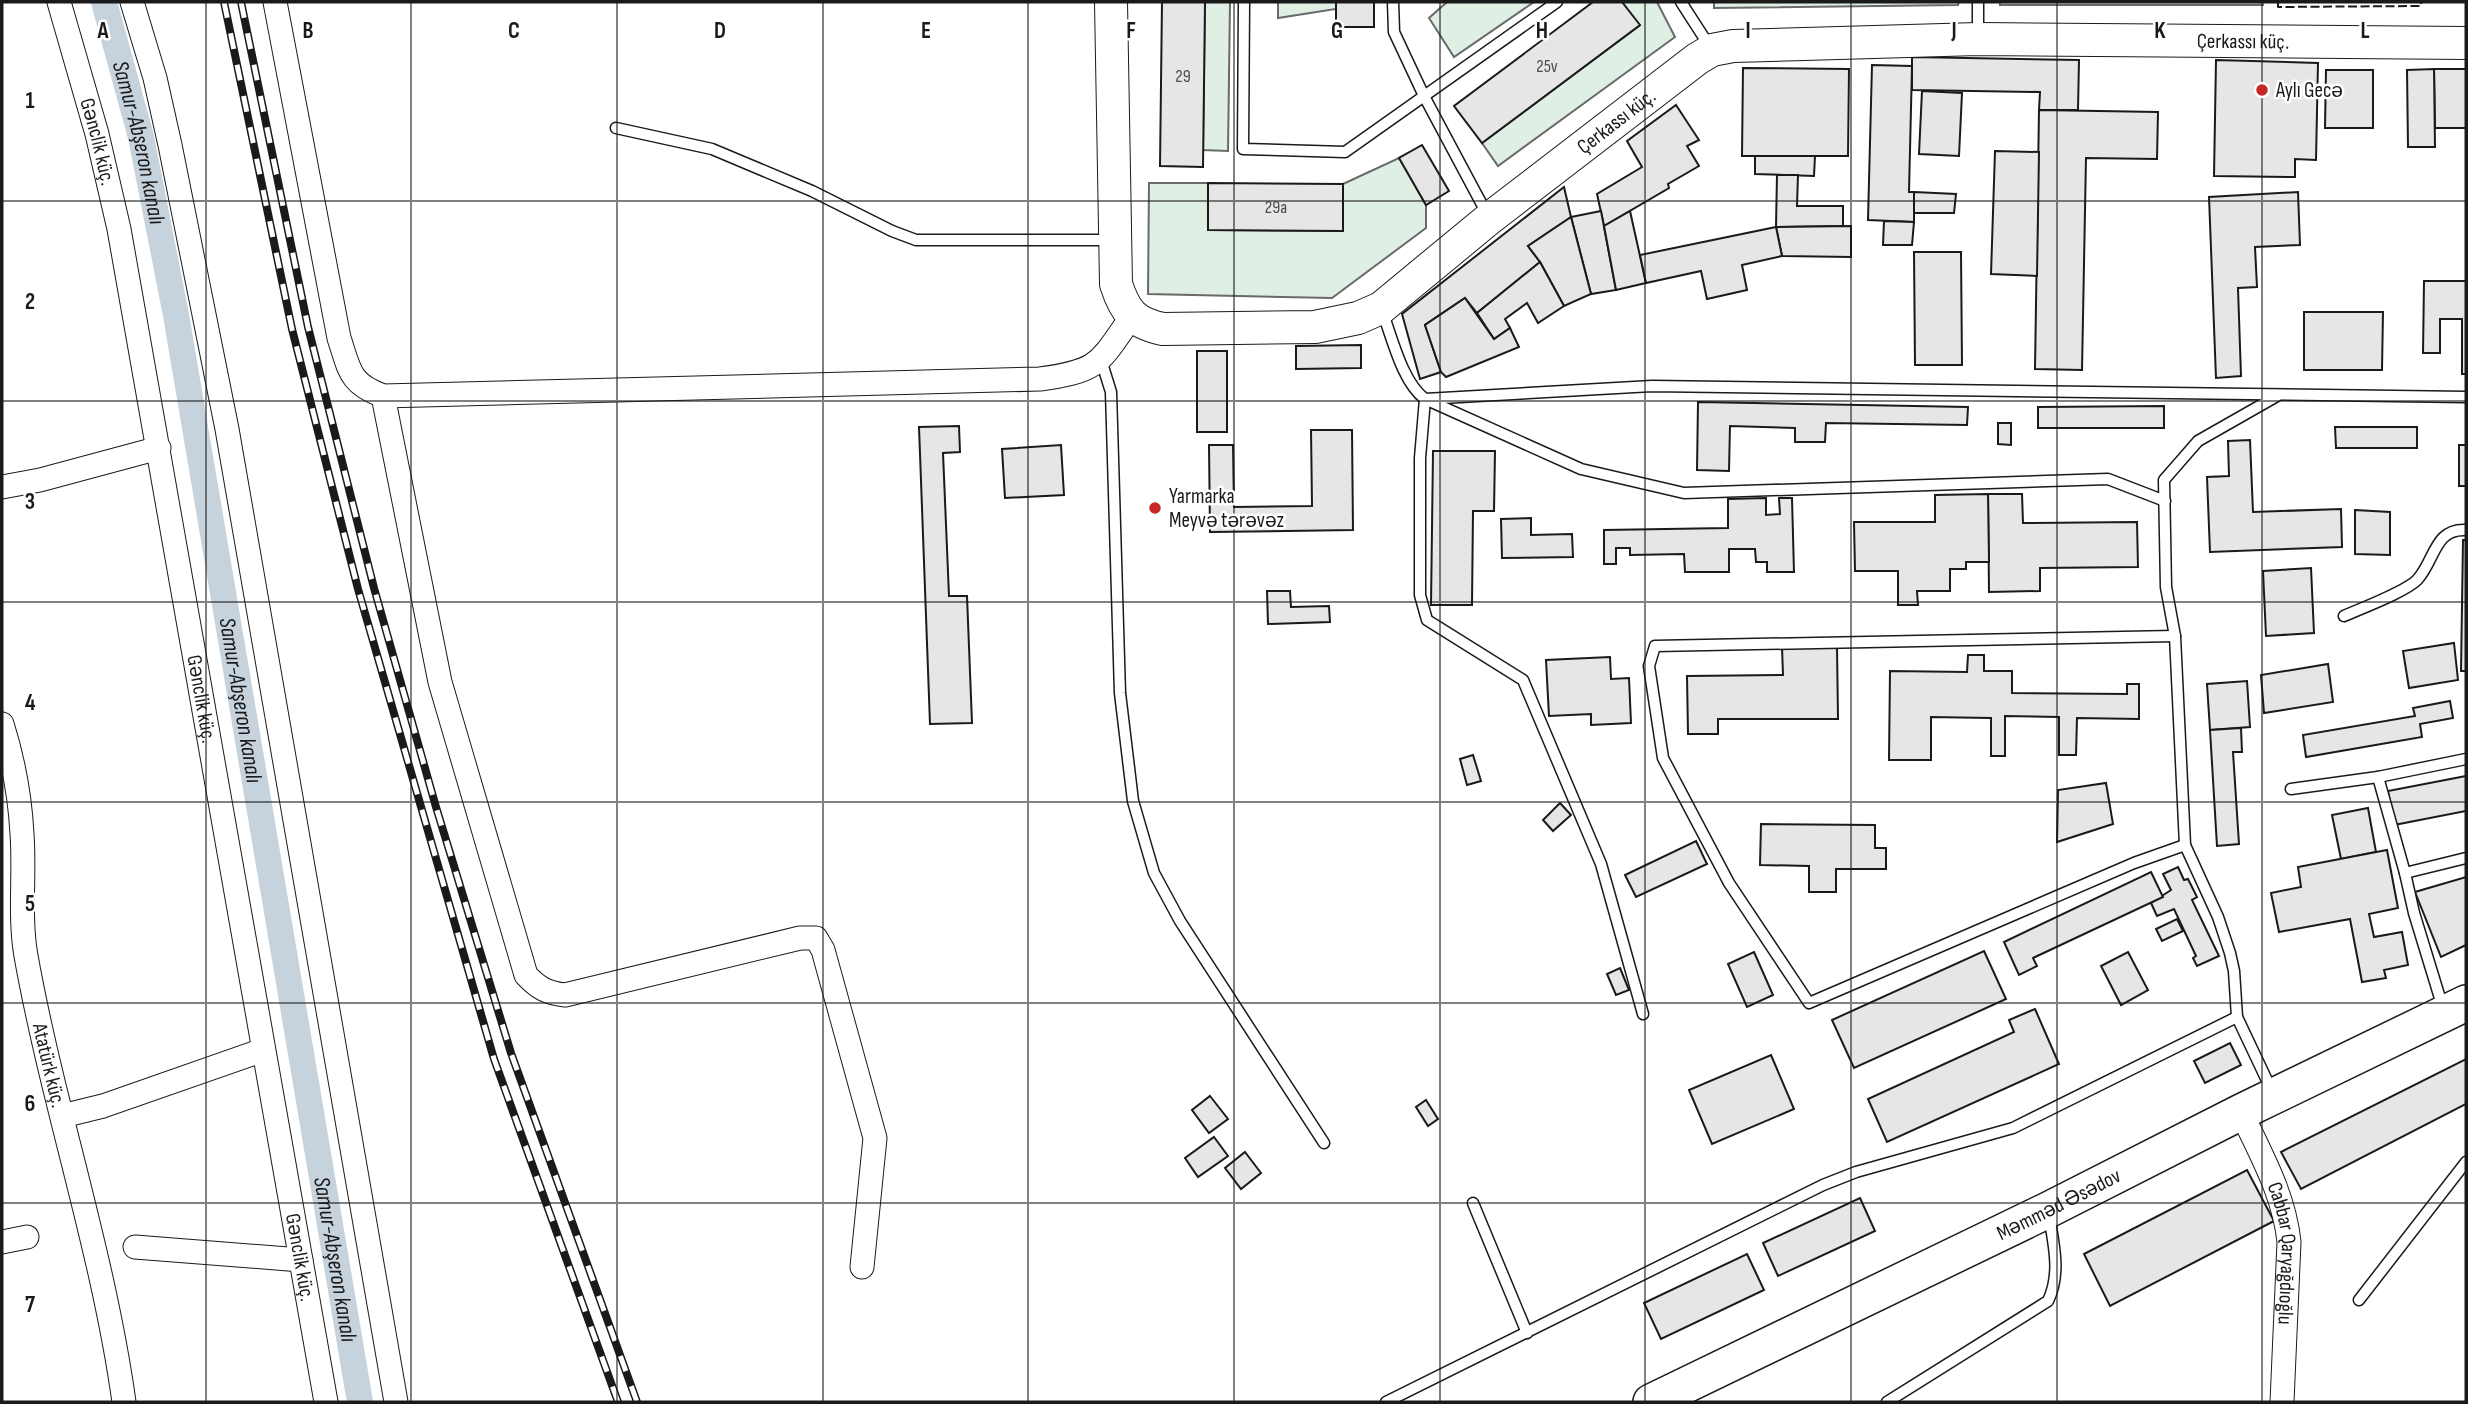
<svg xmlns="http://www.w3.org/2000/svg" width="2468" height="1404" viewBox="0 0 2468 1404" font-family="'Sofia Sans Condensed',sans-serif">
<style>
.green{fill:#e0efe3;stroke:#6a6a6a;stroke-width:2}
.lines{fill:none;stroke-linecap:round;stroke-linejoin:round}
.canal{stroke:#c6d2dc;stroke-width:26}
.building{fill:#e6e6e6;stroke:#1a1a1a;stroke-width:2}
.lane-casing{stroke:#1a1a1a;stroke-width:13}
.street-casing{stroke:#1a1a1a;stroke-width:25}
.secondary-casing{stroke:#1a1a1a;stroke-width:34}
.primary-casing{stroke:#1a1a1a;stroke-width:38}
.lane{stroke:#fff;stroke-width:10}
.street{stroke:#fff;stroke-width:23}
.secondary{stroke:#fff;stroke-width:32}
.primary{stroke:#fff;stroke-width:35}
.rail-casing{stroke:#1a1a1a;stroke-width:8}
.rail{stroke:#fff;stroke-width:5;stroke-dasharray:16;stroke-linecap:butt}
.fence{stroke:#1a1a1a;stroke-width:2;stroke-dasharray:9 3.5;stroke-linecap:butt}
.grid{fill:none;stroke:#1a1a1a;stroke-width:2;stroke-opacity:0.55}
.poi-dot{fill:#c62828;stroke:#fff;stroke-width:2.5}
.labels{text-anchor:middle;stroke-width:5;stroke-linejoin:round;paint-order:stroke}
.number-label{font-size:18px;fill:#4d4d4d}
.street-label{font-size:21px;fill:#1a1a1a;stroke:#fff}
.poi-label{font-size:21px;fill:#1a1a1a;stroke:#fff;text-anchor:start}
.water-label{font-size:23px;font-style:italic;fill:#1a1a1a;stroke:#fff}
.grid-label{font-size:23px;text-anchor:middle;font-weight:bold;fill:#1a1a1a;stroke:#fff;stroke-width:5;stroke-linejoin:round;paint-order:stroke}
</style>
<rect width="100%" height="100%" fill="#fff"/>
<g class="green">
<path d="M1205,2H1230L1228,151L1203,150Z"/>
<path d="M1278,2H1336V9L1278,18Z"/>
<path d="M1447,2H1534L1454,57L1429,18Z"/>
<path d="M1622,2H1657L1675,37L1498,166L1482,143L1639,26Z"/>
<path d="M1714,2H1959L1958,5L1714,8Z"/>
<path d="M2000,2H2262L2263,5H2000Z"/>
<path d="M1399,158L1426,205V228L1332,298L1148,294L1149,183H1208V230L1343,231V184Z"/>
</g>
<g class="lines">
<path class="canal" id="s1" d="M104,2L141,137L176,315L360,1402"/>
</g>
<g class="building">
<path d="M1162,2H1205L1203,167L1160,166Z"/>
<rect x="1336" y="2" width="38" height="25"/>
<path d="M1593,2H1622L1640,25L1482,143L1454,106Z"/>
<path d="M1912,57L2079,60L2078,110H2039L2040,92L1912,90Z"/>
<path d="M2216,60L2318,63L2316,160L2295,159V177L2214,176Z"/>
<path d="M1872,65L1912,66L1909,192H1914V222L1868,220Z"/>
<path d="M1743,68L1849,69L1848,156H1742Z"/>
<path d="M2434,69H2466V128H2435Z"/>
<path d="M2434,69L2435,147H2408L2407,70Z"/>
<path d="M2326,70H2373V128H2325Z"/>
<path d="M1922,91L1962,93L1959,156L1919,154Z"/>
<path d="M1676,105L1699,140L1687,146L1699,166L1668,184L1669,188L1604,226L1597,194L1642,167L1627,141Z"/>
<path d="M2039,110L2158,112L2157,159L2086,158L2082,370L2035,369Z"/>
<path d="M1422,145L1449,191L1426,205L1399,158Z"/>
<path d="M1995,151L2039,152L2037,276L1991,274Z"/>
<path d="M1755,156H1815L1814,176L1755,174Z"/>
<path d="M1777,175H1798L1797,206H1843V226L1776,227Z"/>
<path d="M1208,183L1343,184V231L1208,230Z"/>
<path d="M1564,187L1571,217L1528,246L1540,262L1477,313L1465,298L1425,325L1441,372L1420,379L1402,314Z"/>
<path d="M1914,192L1956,194L1954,213H1914Z"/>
<path d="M2298,192L2300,245L2255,247L2257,287L2238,288L2241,376L2216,378L2209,197Z"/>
<path d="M1601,211L1616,290L1591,294L1571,217Z"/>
<path d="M1630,211L1646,283L1616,290L1604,226Z"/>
<path d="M1571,217L1591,294L1564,306L1540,262L1528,246Z"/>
<path d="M1884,221L1914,222L1912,245H1883Z"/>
<path d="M1851,226V257L1782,256L1776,227Z"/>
<path d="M1776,227L1782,256L1742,265L1747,290L1707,299L1701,271L1646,283L1640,255Z"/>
<path d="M1914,252H1961L1962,365H1915Z"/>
<path d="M1540,262L1564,306L1538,323L1527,303L1505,319L1510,328L1494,339L1477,313Z"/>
<path d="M2424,281H2466V374H2462V319H2440V353H2423Z"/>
<path d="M1465,298L1494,339L1510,328L1519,347L1446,377L1441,372L1425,325Z"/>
<path d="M2304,312H2383L2382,370H2304Z"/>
<path d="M1361,345V368L1296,369V346Z"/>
<rect x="1197" y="351" width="30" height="81"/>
<path d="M1698,402L1968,407L1967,425L1826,423L1825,442H1795V428L1730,426L1729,471L1697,470Z"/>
<path d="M2164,406V428H2038V407Z"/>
<path d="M1998,423H2011V445L1998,444Z"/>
<path d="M959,426L960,452L943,453L949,596H967L972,723L930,724L919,427Z"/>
<path d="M2335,427H2417V448H2336Z"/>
<path d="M1311,430H1352L1353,530L1210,532L1209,445H1233L1234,507L1312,506Z"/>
<path d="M2250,440L2253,512L2341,509L2342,547L2210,552L2207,477L2229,476L2228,441Z"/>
<path d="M1061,445L1064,495L1005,498L1002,449Z"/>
<rect x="2459" y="445" width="7" height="41"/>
<path d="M1433,451H1495L1494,511H1473L1472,605H1431Z"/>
<path d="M1988,494H2022L2023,523L2137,522L2138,567L2040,568V591L1989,592Z"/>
<path d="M1988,494L1989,562H1966V569H1950V591H1917L1918,605H1898V571H1855L1854,522H1935V495Z"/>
<path d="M1766,498V515L1780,514L1779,498H1792L1794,572H1767V562H1756L1755,549H1729V572H1685L1684,554L1630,555V548H1616V564H1604V530L1728,528V499Z"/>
<path d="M2355,510L2390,512V555L2355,554Z"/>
<path d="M1531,518V535L1572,534L1573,557L1502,558L1501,519Z"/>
<path d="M2463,540H2466V671H2461Z"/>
<path d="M2311,568L2314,633L2266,636L2263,571Z"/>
<path d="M1267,591H1290L1291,607L1329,606L1330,622L1268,624Z"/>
<path d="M2454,643L2458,680L2409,688L2403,651Z"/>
<path d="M1837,646L1838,719H1718V734H1688L1687,676L1783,675L1782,647Z"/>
<path d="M1968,655H1984V671H2012V693L2127,694V684H2139V719L2077,718L2076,755H2059V717L2005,716V756H1991V718L1931,717V760H1889L1890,671L1967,672Z"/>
<path d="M1610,657L1611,679L1629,678L1631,723L1591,725V714L1549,716L1546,660Z"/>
<path d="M2328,664L2333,702L2264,713L2261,675Z"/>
<path d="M2247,681L2250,727L2210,730L2207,684Z"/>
<path d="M2450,701L2453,718L2420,724L2422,737L2306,757L2303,735L2415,716L2413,708Z"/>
<path d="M2241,728L2242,752H2233L2239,844L2217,846L2210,730Z"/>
<path d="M1473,755L1481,781L1467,785L1460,759Z"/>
<path d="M2466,776V811L2394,825L2388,791Z"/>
<path d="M2106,783L2113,824L2057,842L2058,790Z"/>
<path d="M1560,803L1571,815L1553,831L1543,820Z"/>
<path d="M2368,808L2376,852L2341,859L2332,815Z"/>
<path d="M1761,824L1875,825V848H1886V869H1836V892H1809V866L1760,865Z"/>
<path d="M1696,841L1707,864L1636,897L1625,875Z"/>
<path d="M2387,850L2398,908L2369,914L2374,937L2402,932L2408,965L2384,970L2386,978L2362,982L2350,919L2279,932L2271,893L2301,887L2298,867Z"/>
<path d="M2178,867L2184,880L2188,879L2197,897L2192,900L2219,956L2197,966L2193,958L2196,956L2174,909L2157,916L2151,903L2171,890L2163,874Z"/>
<path d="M2151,872L2163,897L2033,958L2037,966L2019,975L2004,942Z"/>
<path d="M2466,877V945L2441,957L2415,892Z"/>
<path d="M2177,919L2183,931L2162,941L2156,929Z"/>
<path d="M1984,951L2006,999L1854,1068L1832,1020Z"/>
<path d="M1754,952L1773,995L1747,1007L1728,964Z"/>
<path d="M2128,952L2148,990L2121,1005L2101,966Z"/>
<path d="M1620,968L1629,990L1616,995L1607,974Z"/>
<path d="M2035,1009L2059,1064L1887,1142L1868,1099L2014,1032L2009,1020Z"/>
<path d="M2230,1043L2241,1065L2205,1083L2194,1061Z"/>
<path d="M1771,1055L1794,1109L1712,1144L1689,1090Z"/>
<path d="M2466,1059V1104L2301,1189L2281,1152Z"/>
<path d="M1210,1096L1228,1119L1209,1133L1192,1110Z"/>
<path d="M1426,1100L1438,1119L1428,1126L1416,1107Z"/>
<path d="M1214,1137L1228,1156L1198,1177L1185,1158Z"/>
<path d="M1245,1152L1261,1173L1241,1189L1225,1168Z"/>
<path d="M2247,1170L2274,1221L2110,1306L2084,1254Z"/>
<path d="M1860,1198L1875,1231L1778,1276L1763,1243Z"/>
<path d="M1747,1254L1764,1290L1661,1339L1644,1303Z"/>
</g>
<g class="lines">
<g class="lane-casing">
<g id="lane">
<path d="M1244,2L1243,149L1345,152L1557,2"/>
<path d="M1393,2L1394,32L1424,96L1487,214"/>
<path d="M1681,2L1710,47"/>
<path d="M1978,37V2"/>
<path d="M616,128L712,149L812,191L892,231L916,240H1111"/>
<path d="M1382,311C1392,337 1402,382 1425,399L1652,386L2466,397"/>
<path d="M1101,360L1111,392L1120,693L1133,801L1154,873L1180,921L1324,1143"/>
<path d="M2344,616C2362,608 2405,592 2417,580C2435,561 2434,528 2466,530"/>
<path d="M2175,636L1655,646L1649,666L1663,758L1729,883L1809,1003L2134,863L2185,845"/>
<path d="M2378,777L2405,873"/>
<path d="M2291,789L2378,777L2466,759"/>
<path d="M2443,1008L2414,913L2405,873L2466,858"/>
<path d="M1643,1014L1601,864L1523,680L1427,620L1420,595V458L1425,399L1581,469L1684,493L2108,479L2165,501"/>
<path d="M2272,1091L2237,1017L2234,971L2230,953L2218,917L2185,845L2175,636L2166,587L2164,480L2198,441L2277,396"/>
<path d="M1473,1203L1527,1333"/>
<path d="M2359,1300L2466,1162"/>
<path d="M1386,1402L1823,1185L1856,1172L2013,1128L2237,1017"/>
<path d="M1887,1402L2048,1301C2061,1274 2054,1245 2049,1216"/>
</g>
</g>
<g class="street-casing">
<g id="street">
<path id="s2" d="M59,2L97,134L119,229L326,1402"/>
<path d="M132,2L155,78L170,145L227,429L396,1402"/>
<path d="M275,2L339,338C350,371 349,383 383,396L1040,379C1100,371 1099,363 1132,316"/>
<path d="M383,396L440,682L526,975C538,988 547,993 565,995L800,938H816L823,950L875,1138L862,1267"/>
<path d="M2,487L40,480L159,448"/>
<path id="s3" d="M2,724C13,759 20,796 22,834C25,874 19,916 26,956C53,1106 103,1251 124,1402"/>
<path id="s4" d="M2241,1112C2261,1155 2284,1194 2289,1242L2282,1402"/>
<path d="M62,1116L103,1106L263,1050"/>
<path d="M2,1242L27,1237"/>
<path d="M135,1247L301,1260"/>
</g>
</g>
<g class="secondary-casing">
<g id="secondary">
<path id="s5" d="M1111,2L1116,284C1125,312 1134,323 1163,329L1315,327L1358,318L1381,308L1490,218L1697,59L1712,50L1733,46L1978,39L2466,43"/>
</g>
</g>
<g class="primary-casing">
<g id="primary">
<path id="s6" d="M1651,1402L2048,1210L2241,1112L2466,1003"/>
</g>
</g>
<use href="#lane" class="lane"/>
<use href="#street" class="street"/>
<use href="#secondary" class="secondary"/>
<use href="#primary" class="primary"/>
<g class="rail-casing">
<g id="rail">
<path d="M224,2L292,329L358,589L494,1059L618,1402"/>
<path d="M241,2L308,327L374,588L436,807L511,1053L637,1402"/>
</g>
</g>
<use href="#rail" class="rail"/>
<path class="fence" d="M2278,2V7L2421,6V2"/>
</g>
<path class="grid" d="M206,2V1402M411,2V1402M617,2V1402M823,2V1402M1028,2V1402M1234,2V1402M1440,2V1402M1645,2V1402M1851,2V1402M2057,2V1402M2262,2V1402M2,201H2466M2,401H2466M2,602H2466M2,802H2466M2,1003H2466M2,1203H2466"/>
<g class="poi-dot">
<circle cx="2262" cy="90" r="7"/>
<circle cx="1155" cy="508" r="7"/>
</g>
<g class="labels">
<g class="number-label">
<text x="1547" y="72">25v</text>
<text x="1183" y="82">29</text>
<text x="1276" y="213">29a</text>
</g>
<g class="street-label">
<text dy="7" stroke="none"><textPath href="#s5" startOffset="1524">Çerkassı küç.</textPath></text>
<text dy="7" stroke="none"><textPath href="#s5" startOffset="873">Çerkassı küç.</textPath></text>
<text dy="7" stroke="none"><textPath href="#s2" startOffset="145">Gənclik küç.</textPath></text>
<text dy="7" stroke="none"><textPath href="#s2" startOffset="712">Gənclik küç.</textPath></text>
<text dy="7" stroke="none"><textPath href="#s3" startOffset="346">Atatürk küç.</textPath></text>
<text dy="7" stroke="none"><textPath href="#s6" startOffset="453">Məmməd Əsədov</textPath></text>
<text dy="7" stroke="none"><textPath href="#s4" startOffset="150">Cabbar Qaryağdıoğlu</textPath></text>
<text dy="7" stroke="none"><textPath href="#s2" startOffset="1279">Gənclik küç.</textPath></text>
</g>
<g class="poi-label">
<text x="2276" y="97">Aylı Gecə</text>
<text x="1169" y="503">Yarmarka<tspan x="1169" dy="24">Meyvә tәrәvәz</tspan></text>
</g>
<g class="water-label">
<text dy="8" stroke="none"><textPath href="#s1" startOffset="145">Samur-Abşeron kanalı</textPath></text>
<text dy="8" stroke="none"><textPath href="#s1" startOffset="712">Samur-Abşeron kanalı</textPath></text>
<text dy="8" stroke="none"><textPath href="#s1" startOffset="1279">Samur-Abşeron kanalı</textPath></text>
</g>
</g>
<g class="grid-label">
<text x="103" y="38">A</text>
<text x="308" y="38">B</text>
<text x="514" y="38">C</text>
<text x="720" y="38">D</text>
<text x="926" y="38">E</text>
<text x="1131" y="38">F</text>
<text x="1337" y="38">G</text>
<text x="1542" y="38">H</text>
<text x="1748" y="38">I</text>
<text x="1954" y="38">J</text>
<text x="2160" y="38">K</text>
<text x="2365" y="38">L</text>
<text x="30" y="108">1</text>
<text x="30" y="309">2</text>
<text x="30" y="509">3</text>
<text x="30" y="710">4</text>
<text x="30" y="911">5</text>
<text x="30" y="1111">6</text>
<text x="30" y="1312">7</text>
</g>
<rect width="2468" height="1404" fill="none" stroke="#1a1a1a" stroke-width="7"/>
</svg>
